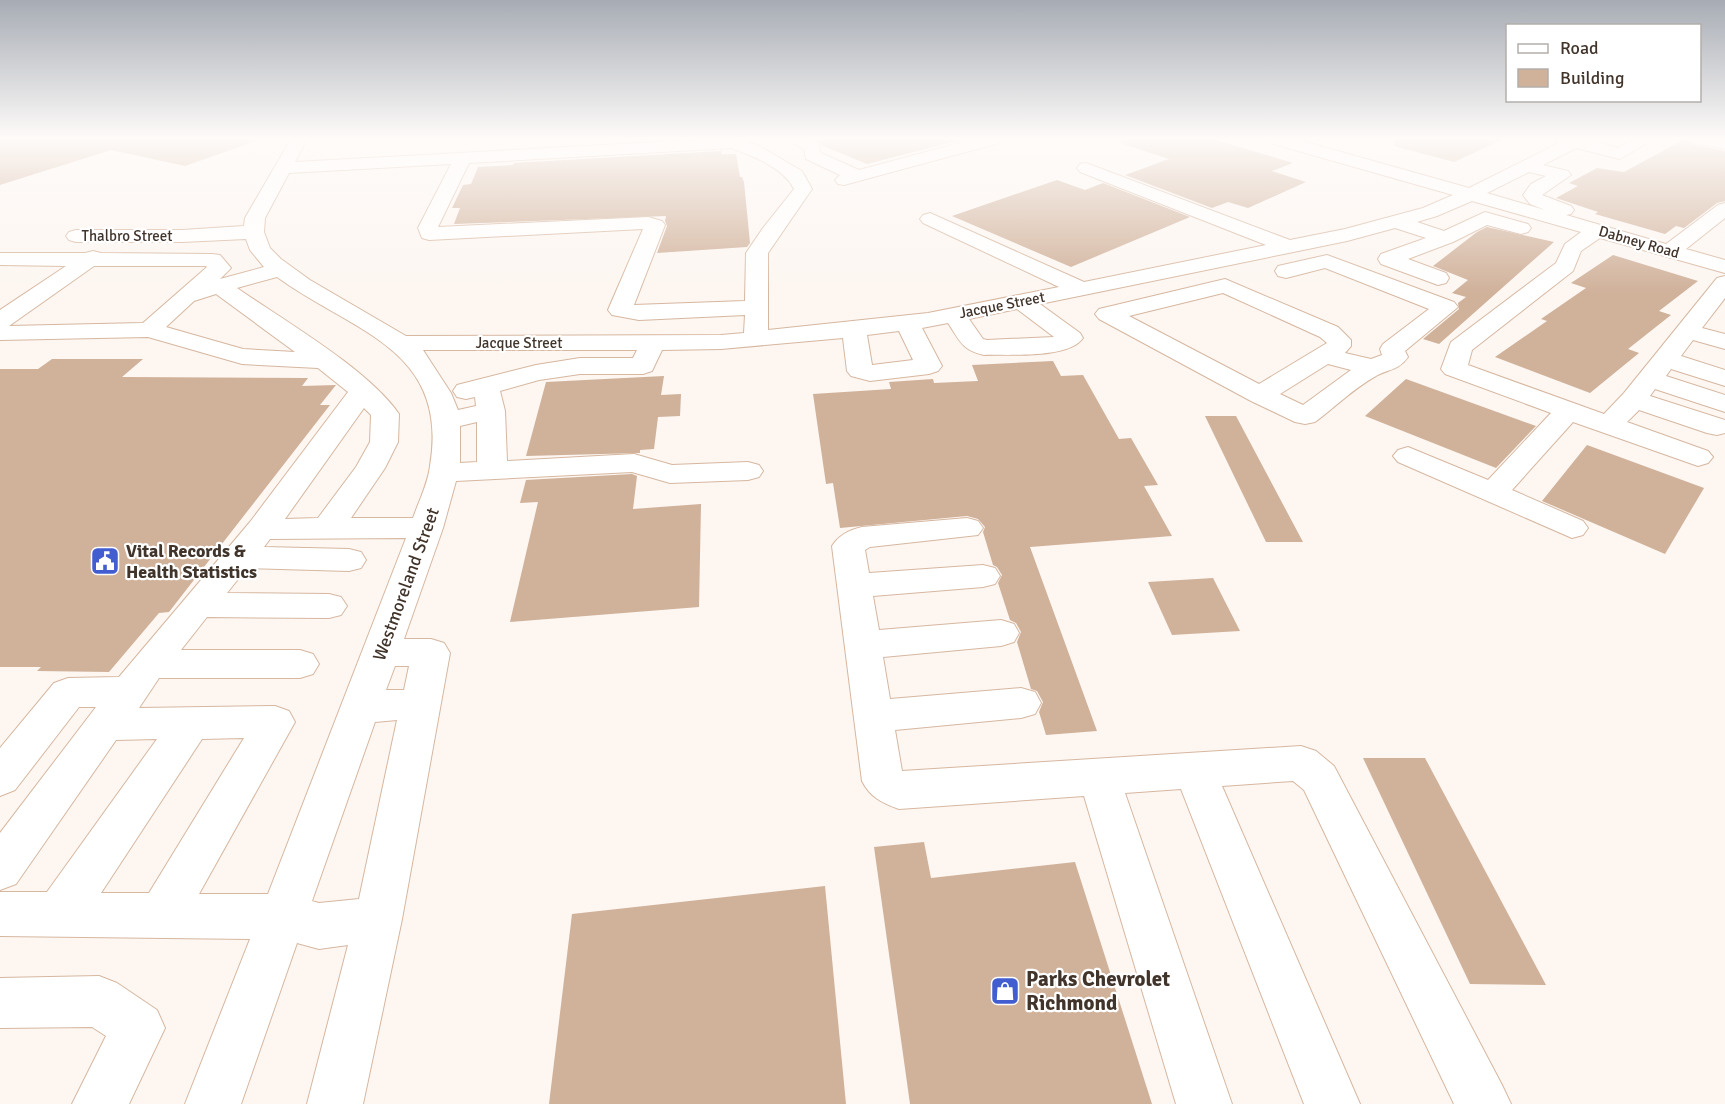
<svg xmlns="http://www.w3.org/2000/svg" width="1725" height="1104" viewBox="0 0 1725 1104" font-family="Signika,sans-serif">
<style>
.building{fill:#d0b19a}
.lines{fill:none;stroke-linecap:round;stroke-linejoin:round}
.minor-casing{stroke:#d6b7a0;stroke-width:2}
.minor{fill:#fff;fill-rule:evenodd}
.labels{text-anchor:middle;stroke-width:4.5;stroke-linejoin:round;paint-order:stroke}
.far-street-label{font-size:15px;fill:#41342b;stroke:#fff}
.poi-label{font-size:18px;font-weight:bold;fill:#41342b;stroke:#fff;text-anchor:start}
.street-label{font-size:18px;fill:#41342b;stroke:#fff}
.near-poi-label{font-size:21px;font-weight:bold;fill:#41342b;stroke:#fff;text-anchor:start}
</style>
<rect width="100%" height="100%" fill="#fdf6f1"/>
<g class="building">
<path d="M0,139H252L253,142L185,166L111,150L0,185Z"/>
<path d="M814,139H956V141L867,164L821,145Z"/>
<path d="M1121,139H1213L1293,163L1272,171L1306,182L1248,208L1228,202L1212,208L1125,175L1169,159L1120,143Z"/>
<path d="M1395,139H1504L1454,162L1394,146Z"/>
<path d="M1683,140L1692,142L1695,145L1725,151V201L1717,203L1684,228L1676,226L1665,234L1595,214L1598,212L1556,198L1578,186L1569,183L1597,168L1624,172Z"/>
<path d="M721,151L722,154H736L740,177H742L744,182L750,243L747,247L657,253L667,226L665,221L666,216L454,224L460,208H452L463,185L471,184L478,167L513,165L514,163Z"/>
<path d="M1057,180L1085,190L1103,183L1190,217L1071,267L952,216Z"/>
<path d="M1487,227L1554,242L1439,344L1423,339L1459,309L1458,303L1466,297L1452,293L1468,280L1433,266L1477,232Z"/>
<path d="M1613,255L1698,281L1659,311L1671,315L1628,349L1639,353L1590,393L1495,357L1547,321L1541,319L1586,288L1571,283Z"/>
<path d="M52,359H143L122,377L308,378L302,386L336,385L320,405H330L169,612L159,613L109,672L37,671L41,667H0V369H38Z"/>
<path d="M1053,361L1061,376L1083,375L1119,439L1131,438L1158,485L1144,486L1172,536L1030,547L1097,731L1046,735L1039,712L1043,702L1037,691L1031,689L1017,642L1021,632L1016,623L1010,620L998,583L1002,575L997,567L993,565L983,532L985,527L978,519L967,516L840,528L833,483L826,484L813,394L891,389L889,382L933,379L934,383L978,381L972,365Z"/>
<path d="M664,376L661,395L681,394L680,416L658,417L654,449L640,450V453L526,456L546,382Z"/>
<path d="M1406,379L1536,426L1496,468L1365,416Z"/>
<path d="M1205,416H1236L1303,542H1266Z"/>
<path d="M1587,445L1704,488L1665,554L1542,501Z"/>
<path d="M632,474L637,476L633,509L701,504L699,607L510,622L538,502L520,503L526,480Z"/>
<path d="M1213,578L1240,631L1172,635L1148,582Z"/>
<path d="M1363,758H1425L1546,985L1470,984Z"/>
<path d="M924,842L931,878L1075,862L1152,1104H910L874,847Z"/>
<path d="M825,886L846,1104H549L572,914Z"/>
</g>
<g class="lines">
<g class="minor-casing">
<g id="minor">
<path d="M291,139H307L295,162L713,139H737L759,146L802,171L812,189L768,253V330L928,313L1059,287L923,223L920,219L923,215L930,213L1084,282L1266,245L1080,172L1077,168L1080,164L1086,163L1290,240L1345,229L1423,208L1453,195L1270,143L1268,139H1295L1469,188L1559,143L1554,139H1588L1618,148L1634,139H1654L1620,159L1576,148L1543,165L1568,171L1571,175L1542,195L1571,206L1574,210L1571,214L1566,215L1666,244L1718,205L1725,203V218L1686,249L1725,260V273L1600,238L1581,251L1573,271L1472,350L1468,365L1604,414L1624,393L1717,278L1725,276V298L1702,328L1725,334V349L1693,340L1681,356L1725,370V386L1671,369L1666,376L1725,395V412L1655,389L1650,396L1725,420V433L1717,435L1707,433L1639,410L1627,422L1708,451L1713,457L1708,463L1698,466L1573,422L1512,490L1583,521L1588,528L1583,535L1572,538L1398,462L1393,456L1398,450L1408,447L1488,480L1551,413L1445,374L1441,369L1451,342L1556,263L1565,244L1581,232L1472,201L1437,216L1417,222L1444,231L1485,212L1528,224L1531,228L1528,232L1521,234L1487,225L1453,242L1408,259L1446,273L1449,278L1446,283L1438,285L1381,264L1378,259L1381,254L1426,238L1395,228L1347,241L1040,304L1080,333L1083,338C1069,359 1008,354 984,355C962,350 960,341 948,323L922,328L942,366L938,371L929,374L870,381L851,376L847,371L843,338L721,349L662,350L652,371L643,374H580L539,380L500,391L505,411L507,461L634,454L672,465L748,462L759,465L763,471L759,477L748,480L670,483L632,472L456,481L443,528L404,639H431L444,643L450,653L402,919L363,1104H307L348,945L319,949L297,943L241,1104H185L250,939L0,936V892H47L157,739L116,740L16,884L0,890V833L96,707H79L15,790L0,796V748L54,683L68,678L119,677L250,522L348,392L318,368L242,364L148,337L0,340V310L66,266L0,265V253H85L93,251L101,253L212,254L220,255L231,268L220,279L264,267L250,250L246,239L182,242H76L69,240L66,236L69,232L76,230H182L244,226L245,218ZM731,148C753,156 784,168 794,189L763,228L746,253L745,301L634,305L665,225L662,221L648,217L438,227L469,163ZM451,164L418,228L422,238L429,240L643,229L608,310L612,315L639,320L745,315L744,333L721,335L406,336L310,280L281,259L270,248L264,232L265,218L289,173ZM1529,172L1546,176L1531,184L1523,195L1530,204L1545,210L1487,193ZM94,266H206L207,267L143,323L9,326ZM277,277C352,332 450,348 430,466C428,483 419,501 413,518H351L385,468L398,442L399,414C368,369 283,320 237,288ZM216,294L295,352L243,349L166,327L194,301ZM1017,309L1054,337L987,340L983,339L969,319ZM899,331L913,360L872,365L867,335ZM423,350H637L633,358H580L536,365L457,385L453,391L457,397L466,399L475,397L476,406L458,410L451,393ZM364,408L371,415L370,442L356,467L318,518L285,519ZM477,422V462L460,463V426ZM406,538L268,894H199L295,722L289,711L275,706L139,708L159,678H300L313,674L319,664L313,654L300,650H181L207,617L329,618L341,615L347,606L341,597L329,594L227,593L247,568L349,571L361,568L366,560L361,552L349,549L264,547L270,539ZM395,666H409L404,690H386ZM397,720L359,899L319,903L312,901L375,722ZM244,738L149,893H101L202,739Z"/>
<path d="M786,139H808L818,143L821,153L859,170L974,139H1001L999,143L844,185L838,184L835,180L840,175L806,159L804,149Z"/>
<path d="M1693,139H1725V149L1695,143Z"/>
<path d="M1327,255L1454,302L1458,307L1405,351L1408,357C1398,371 1388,369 1376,376C1354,388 1335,407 1315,422L1305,424L1295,422L1251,401L1099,319L1095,314L1099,309L1225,279L1338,327L1351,340V346L1345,353L1371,359L1382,355L1380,349L1383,344L1429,309L1325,268L1286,278L1278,276L1275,271L1278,266ZM1223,293L1320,337L1327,343L1259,384L1129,316ZM1328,364L1351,370L1303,405L1280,394Z"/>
<path d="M967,518L978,521L983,528L978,535L870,547L865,550L869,573L983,565L995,568L1000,576L995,584L983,587L873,596L879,630L1001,620L1014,624L1019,633L1014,642L1001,646L883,657L890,699L1021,688L1035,692L1041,703L1035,714L1021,718L895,730L902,771L1301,746L1316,751L1334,766L1502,1085L1511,1104H1454L1304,790L1293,781L1222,786L1360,1104H1304L1181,789L1125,793L1232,1104H1176L1084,796L899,809C882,803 870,797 862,781L832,546C839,535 849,530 862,527Z"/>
<path d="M99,976L117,983L157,1010L165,1028L129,1104H72L106,1036L92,1027L0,1028V978Z"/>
</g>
</g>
<use href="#minor" class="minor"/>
</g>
<linearGradient id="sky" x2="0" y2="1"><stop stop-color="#a7acb4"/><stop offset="0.47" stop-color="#fefbf9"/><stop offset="1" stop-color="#fefbf9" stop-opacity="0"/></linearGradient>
<rect width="1725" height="294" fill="url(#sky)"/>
<defs>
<g id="civic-square" transform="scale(1.5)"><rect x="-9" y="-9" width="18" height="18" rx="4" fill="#415dd0" stroke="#fff"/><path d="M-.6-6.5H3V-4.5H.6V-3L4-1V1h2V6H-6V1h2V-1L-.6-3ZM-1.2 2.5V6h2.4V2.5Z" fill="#fff"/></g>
<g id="shop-square" transform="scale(1.5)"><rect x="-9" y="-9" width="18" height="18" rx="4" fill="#415dd0" stroke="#fff"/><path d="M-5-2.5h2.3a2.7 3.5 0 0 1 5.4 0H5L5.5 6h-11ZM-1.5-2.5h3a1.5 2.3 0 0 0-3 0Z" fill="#fff"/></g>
</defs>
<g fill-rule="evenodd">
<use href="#civic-square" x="105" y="561"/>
<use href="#shop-square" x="1005" y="991"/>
</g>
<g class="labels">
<g class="far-street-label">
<text x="127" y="241">Thalbro Street</text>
<text transform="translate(1639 242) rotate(16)" y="5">Dabney Road</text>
<text transform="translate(1002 305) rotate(-11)" y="5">Jacque Street</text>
<text x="519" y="348">Jacque Street</text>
</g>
<g class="poi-label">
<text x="126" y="557">Vital Records &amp;<tspan x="126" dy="21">Health Statistics</tspan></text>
</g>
<g class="street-label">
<text transform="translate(406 584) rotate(-70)" y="6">Westmoreland Street</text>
</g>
<g class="near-poi-label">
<text x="1026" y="986">Parks Chevrolet<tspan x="1026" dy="24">Richmond</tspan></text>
</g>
</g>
<rect x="1506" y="24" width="195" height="78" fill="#ffffff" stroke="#b3aeaa" stroke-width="1.5"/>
<rect x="1518" y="44" width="30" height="9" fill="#ffffff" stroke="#b3aeaa" stroke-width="1.5"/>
<text x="1560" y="54" font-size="18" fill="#41342b">Road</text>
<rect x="1518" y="69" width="30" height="18" fill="#d0b19a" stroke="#b3aeaa" stroke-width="1.5"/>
<text x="1560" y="84" font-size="18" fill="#41342b">Building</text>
</svg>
